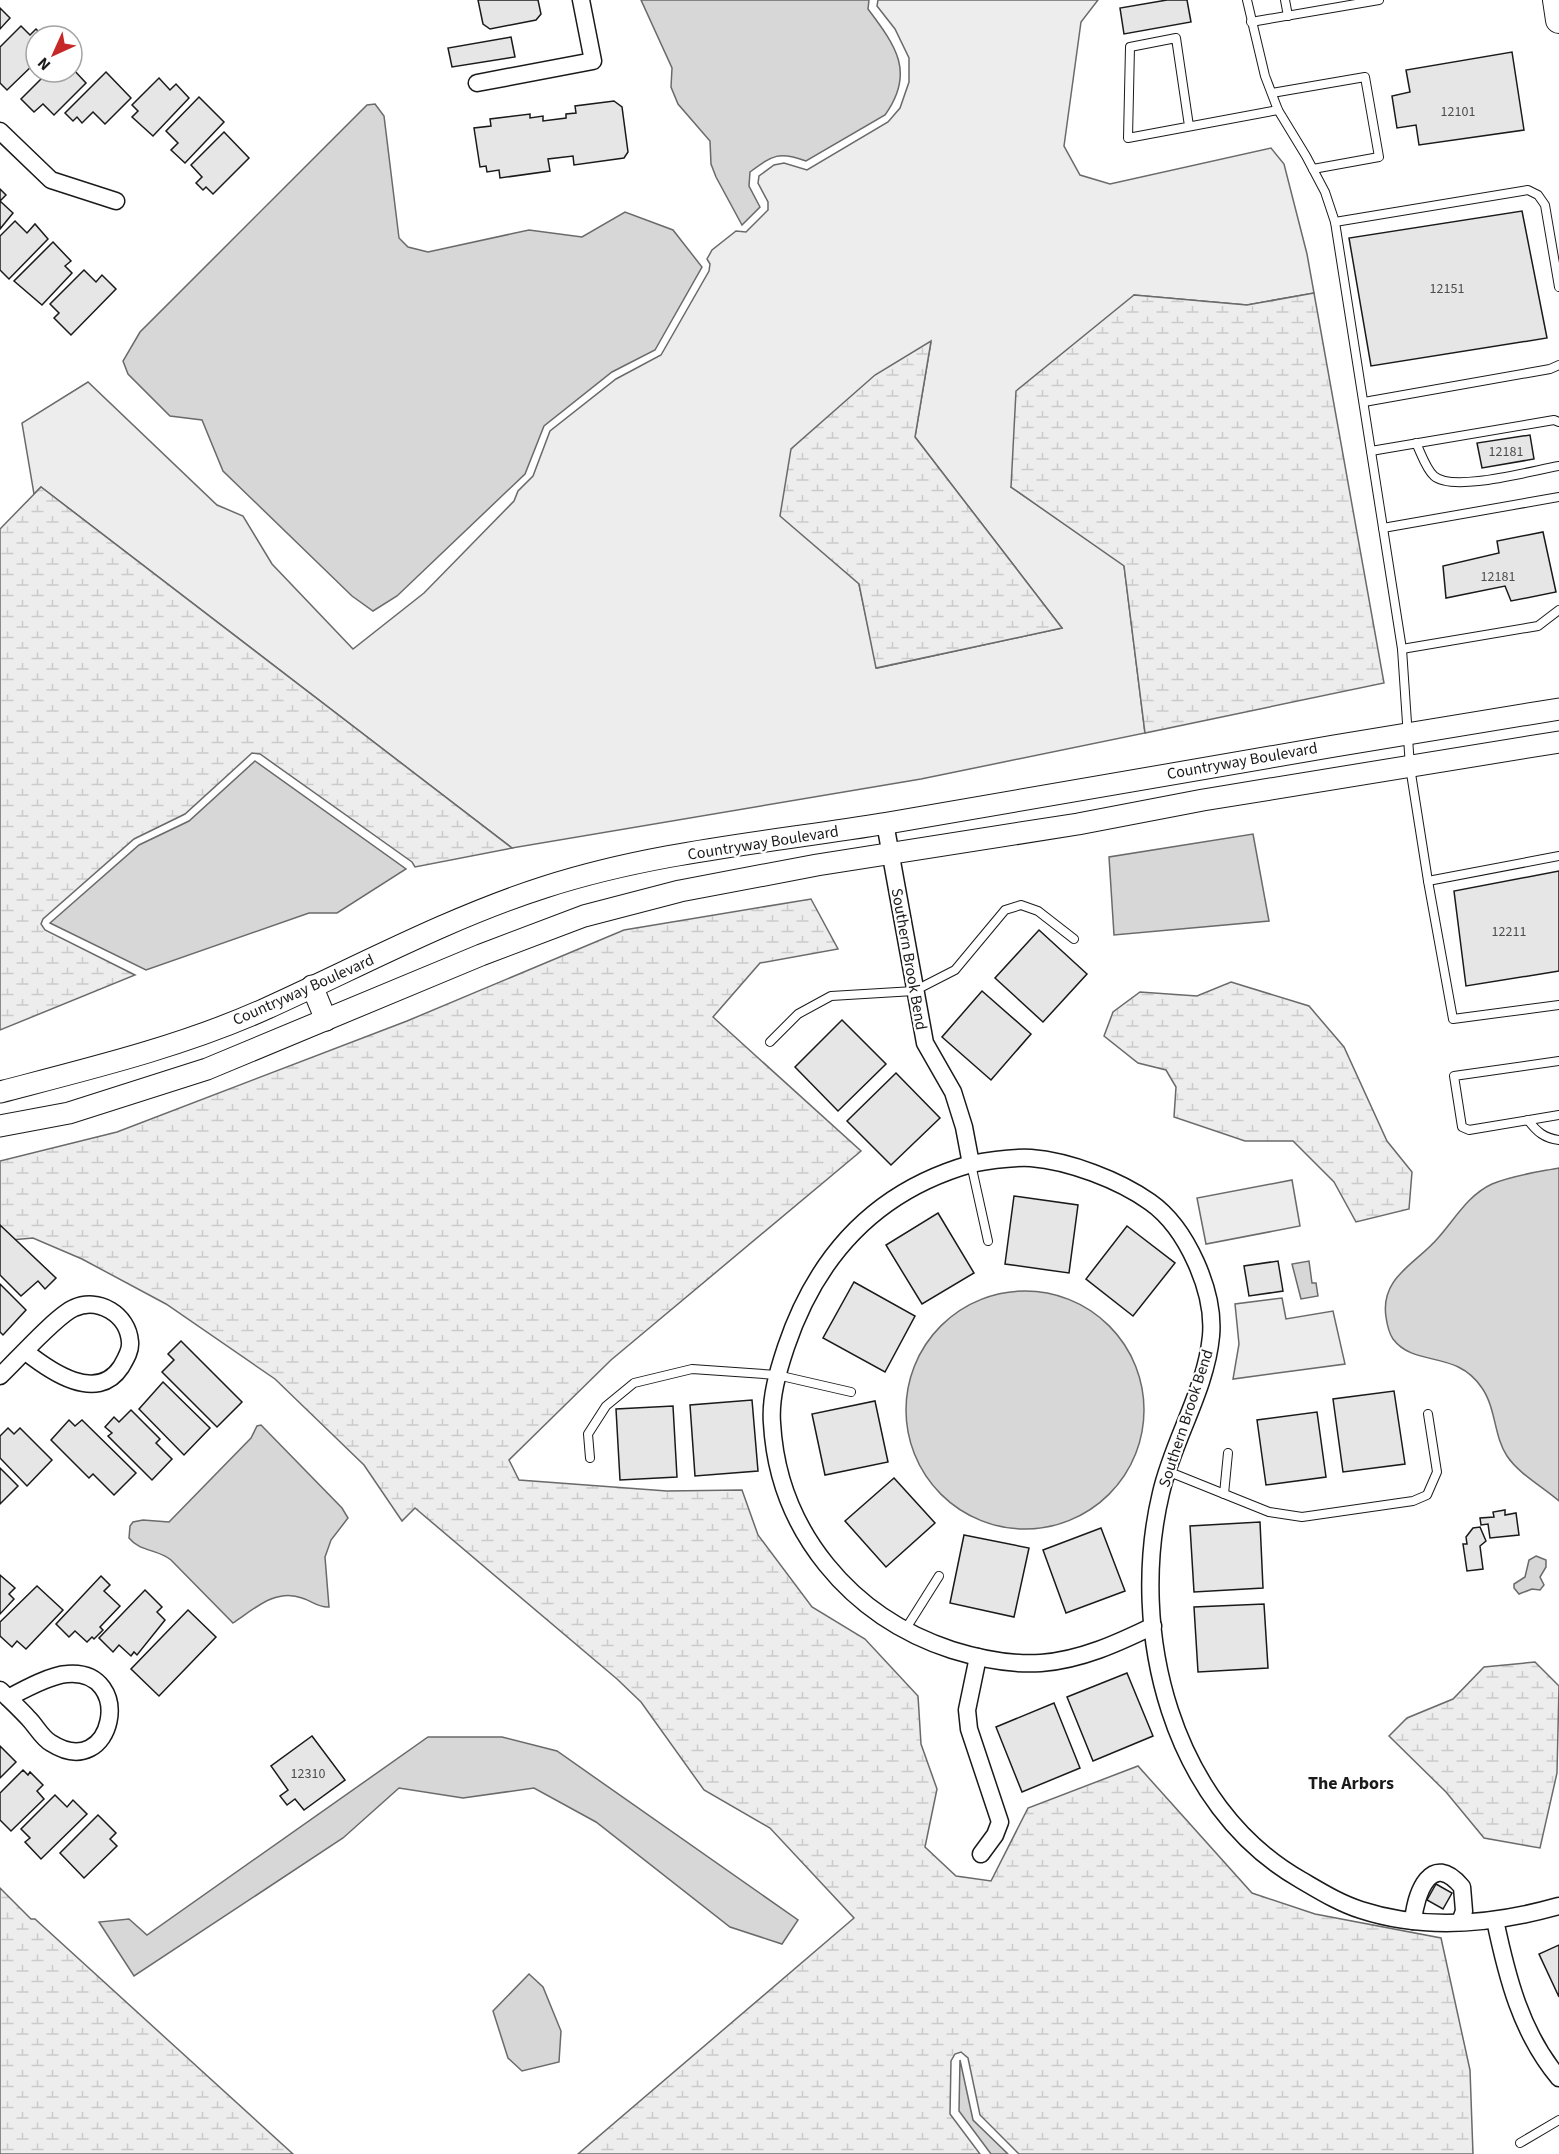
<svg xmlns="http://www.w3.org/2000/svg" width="1559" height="2154" viewBox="0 0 1559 2154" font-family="'Source Sans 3',sans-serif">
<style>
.built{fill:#ededed;stroke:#6a6a6a;stroke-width:1.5;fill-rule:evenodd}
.wetland{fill:url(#wetland-marsh);stroke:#6a6a6a;stroke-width:1.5}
.water{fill:#d7d7d7;stroke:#6a6a6a;stroke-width:1.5}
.building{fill:#e6e6e6;stroke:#1a1a1a;stroke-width:1.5}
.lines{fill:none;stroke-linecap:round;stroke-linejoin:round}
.service-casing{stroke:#1a1a1a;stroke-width:10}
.minor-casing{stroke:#1a1a1a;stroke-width:19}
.tertiary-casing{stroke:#1a1a1a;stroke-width:23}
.primary-casing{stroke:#1a1a1a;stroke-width:28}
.service{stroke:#fff;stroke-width:8}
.minor{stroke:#fff;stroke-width:16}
.tertiary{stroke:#fff;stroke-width:21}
.primary{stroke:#fff;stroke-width:26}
.labels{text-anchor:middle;stroke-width:4.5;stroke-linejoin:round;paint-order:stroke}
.number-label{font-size:14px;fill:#4d4d4d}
.street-label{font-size:16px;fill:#1a1a1a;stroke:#fff}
.neighbourhood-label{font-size:18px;font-weight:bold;fill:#1a1a1a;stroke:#fff}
</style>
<defs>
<pattern id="wetland-marsh" width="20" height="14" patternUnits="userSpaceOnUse" patternTransform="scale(1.5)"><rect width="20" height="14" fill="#ededed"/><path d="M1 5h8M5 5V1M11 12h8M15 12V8" fill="none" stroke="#cbcbcb"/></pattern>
</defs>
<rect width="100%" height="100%" fill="#fff"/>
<g class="built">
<path d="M878,0H1098L1081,22L1064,146L1080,175L1110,184L1271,148L1284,164L1307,254L1314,293L1247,305L1134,295L1011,487L1124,565L1145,733L921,779L512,848L41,487L34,494L22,423L88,382L217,505L243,516L272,564L353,649L424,593L514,501L518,491L533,476L550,431L616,379L661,355L709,271L710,264L707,259L712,250L736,231L746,232L768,210V202L758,183L759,176L774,165L784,163L807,170L888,122L900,108L909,82V58L895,29L877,6ZM931,342L915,437L1062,628L877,668L859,584Z"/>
<path d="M1292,1180L1300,1226L1206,1244L1197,1198Z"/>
<path d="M1282,1298L1286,1319L1333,1311L1345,1364L1233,1379L1239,1344L1235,1304Z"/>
</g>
<g class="wetland">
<path d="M1314,293L1384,683L1145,733L1124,566L1011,487L1016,391L1134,295L1247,305Z"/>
<path d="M931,341L915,437L1062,628L876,668L859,584L780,516L791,449L875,375Z"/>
<path d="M41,487L512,848L415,867L412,862L260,754L252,753L185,814L134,839L43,919L41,924L45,930L135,975L0,1030V529Z"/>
<path d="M811,899L838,949L760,963L713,1017L861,1151L611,1360L509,1460L519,1480L667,1491L742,1490L758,1535L812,1607L865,1639L918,1696L921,1744L937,1789L925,1847L956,1876L991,1881L1028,1808L1138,1766L1252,1893L1315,1914L1441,1938L1470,2070L1473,2154H1019L980,2115L968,2058L961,2052L955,2054L951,2061L950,2114L980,2154H578L854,1918L770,1828L704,1790L641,1702L617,1679L415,1508L402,1521L364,1465L275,1379L166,1304L82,1259L33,1238L0,1241V1161L117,1132L407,1021L624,930Z"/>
<path d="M1231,982L1309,1006L1344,1047L1387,1141L1412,1172L1409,1209L1356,1222L1334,1182L1293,1141H1245L1174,1117L1176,1087L1166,1070L1138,1063L1104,1036L1113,1012L1140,992L1197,996Z"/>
<path d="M1535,1662L1559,1686L1557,1773L1540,1848L1484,1838L1446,1792L1389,1736L1407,1718L1453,1699L1484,1667Z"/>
<path d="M0,1888L31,1919H35L293,2154H0Z"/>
</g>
<g class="water">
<path d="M641,0H869L868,9C895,45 916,72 885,115L806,161C779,151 773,155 750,172L749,186L760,207L742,225L716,177L711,164L710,141L678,104L671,87L672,68Z"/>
<path d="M375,104L384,116L399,238L408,247L428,252L529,230L582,237L625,212L673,230L702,267L655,350L612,372L544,426L525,474L397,596L373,611L352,596L223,471L202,420L170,416L128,374L123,361L140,332L367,105Z"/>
<path d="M255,761L406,869L337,913H309L146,970L50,923L139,845L189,821Z"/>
<path d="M1253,834L1269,921L1114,935L1109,857Z"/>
<path d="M1559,1168V1501C1543,1487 1519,1474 1507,1456C1494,1437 1496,1408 1482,1388C1456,1349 1415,1368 1393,1339C1389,1333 1387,1324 1386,1317C1380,1277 1416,1264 1438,1238C1455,1219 1468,1195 1492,1184C1513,1175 1538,1172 1559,1168Z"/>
<path d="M1309,1261L1312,1283H1316L1318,1296L1301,1299L1292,1264Z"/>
<circle cx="1025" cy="1410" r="119"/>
<path d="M261,1425L342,1508L348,1518L331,1540L325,1557L329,1607C319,1608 312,1601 302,1598C276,1588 254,1609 233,1623L171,1560C158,1549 140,1552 129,1538L130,1526L133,1522L143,1520L169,1522L251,1438L257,1426Z"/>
<path d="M1536,1556L1546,1560V1567L1540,1577L1544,1585L1540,1590L1532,1589L1519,1594L1514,1588V1584L1525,1577L1529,1560Z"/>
<path d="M428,1737H502L557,1751L798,1920L782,1944L730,1927L596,1822L534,1788L463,1798L399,1788L343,1838L134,1976L99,1922L129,1919L147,1935Z"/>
<path d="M529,1974L543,1987L561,2031L559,2062L522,2071L508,2058L493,2011Z"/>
<path d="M960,2060L973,2120L1008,2154H991L959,2111Z"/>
</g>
<g class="building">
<path d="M478,0H538L541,14L536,20L490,29L483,24Z"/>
<path d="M1167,0H1187L1191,22L1124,34L1120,8Z"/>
<path d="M0,8L10,18L0,29Z"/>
<path d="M21,26L30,35L36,29L43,36H36V62L7,90L0,83V47Z"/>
<path d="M511,37L515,57L452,67L448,48Z"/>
<path d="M1512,52L1524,130L1419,145L1416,125L1397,128L1392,96L1410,92L1406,70Z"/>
<path d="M72,68L86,83L54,115L43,104L34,112L21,99L48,72H72Z"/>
<path d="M106,72L131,98L105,124L93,112L82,123L77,117L73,121L65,113Z"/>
<path d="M159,78L170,90L176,84L189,98L153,136L132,117L138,111L132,105Z"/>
<path d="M199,97L224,122L185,163L171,150L178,143L166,131Z"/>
<path d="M614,101L622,107L628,152L624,158L574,165L573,156L548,159L550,171L500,178L499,170L487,172L486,166L480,167L474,128L491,126L490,119L530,114V118L543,116V121L566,118V114L576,113L575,106Z"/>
<path d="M224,132L249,158L213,194L206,187L203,190L196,183L202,177L191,165Z"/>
<path d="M0,189L6,195L0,201L13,213L0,229Z"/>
<path d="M1522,211L1547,338L1371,366L1349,238Z"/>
<path d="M15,221L27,233L35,224L48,239L9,279L0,270V236Z"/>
<path d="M53,242L71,261L65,266L72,273L42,305L14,281Z"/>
<path d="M84,270L96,282L102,275L116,289L71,335L54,318L59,313L50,304Z"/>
<path d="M1530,435L1534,459L1482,468L1477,443Z"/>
<path d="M1543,532L1556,592L1511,601L1505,586L1446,598L1443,566L1499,553L1497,541Z"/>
<path d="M1559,871V971L1466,986L1454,891Z"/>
<path d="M1039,930L1087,974L1043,1022L995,978Z"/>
<path d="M982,991L1031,1034L991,1080L942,1037Z"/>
<path d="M842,1020L886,1064L838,1111L795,1067Z"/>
<path d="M896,1073L940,1118L891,1165L847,1121Z"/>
<path d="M1014,1196L1078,1205L1069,1273L1005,1264Z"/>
<path d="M938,1213L974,1273L922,1304L886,1245Z"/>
<path d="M0,1225L56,1278L45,1289L38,1281L21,1296L0,1275Z"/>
<path d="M1127,1226L1175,1263L1133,1316L1086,1279Z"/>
<path d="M1278,1261L1283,1291L1249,1296L1244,1266Z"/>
<path d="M854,1282L915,1316L885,1372L823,1338Z"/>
<path d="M0,1284L26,1310L3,1335L0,1332Z"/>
<path d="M181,1341L242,1402L217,1427L162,1372L174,1360L168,1354Z"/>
<path d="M163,1382L210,1428L184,1455L139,1409Z"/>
<path d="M1394,1391L1405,1464L1343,1472L1333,1399Z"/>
<path d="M752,1400L758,1471L695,1476L690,1405Z"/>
<path d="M875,1401L888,1462L825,1475L812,1414Z"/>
<path d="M673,1406L677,1477L620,1480L616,1409Z"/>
<path d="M131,1410L160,1439L156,1443L172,1459L152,1480L108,1436L112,1433L105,1427L114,1417L119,1422Z"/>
<path d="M1317,1412L1326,1477L1266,1485L1257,1420Z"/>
<path d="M69,1420L75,1426L82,1420L136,1473L114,1495L93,1474L89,1478L51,1440Z"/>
<path d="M8,1428L14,1434L20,1428L52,1460L27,1486L0,1458V1436Z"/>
<path d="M0,1468L18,1486L0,1504Z"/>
<path d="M894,1478L935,1523L886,1567L845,1521Z"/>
<path d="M1505,1510V1515L1516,1513L1519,1535L1490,1538L1488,1524L1481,1525L1480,1518L1494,1517L1493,1512Z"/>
<path d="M1260,1522L1263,1588L1194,1592L1190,1526Z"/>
<path d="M1480,1527L1486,1541L1480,1546L1483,1569L1467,1571L1463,1544H1467L1466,1537L1473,1528Z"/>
<path d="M1101,1528L1125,1591L1066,1613L1043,1550Z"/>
<path d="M964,1535L1029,1548L1014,1617L950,1603Z"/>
<path d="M0,1575L15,1588L9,1594L14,1599L0,1614Z"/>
<path d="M101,1576L110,1585L104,1591L120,1606L100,1627L103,1630L94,1639L92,1637L87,1642L75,1631L69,1637L56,1624Z"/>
<path d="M37,1586L63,1610L26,1649L17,1641L12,1647L0,1636V1622Z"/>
<path d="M145,1590L162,1607L157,1612L165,1620L137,1655L134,1652L131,1656L119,1645L113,1652L99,1638Z"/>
<path d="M1264,1604L1268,1668L1198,1672L1194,1607Z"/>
<path d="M188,1610L216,1637L159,1696L131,1669Z"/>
<path d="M1127,1673L1153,1736L1093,1761L1067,1697Z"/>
<path d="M1054,1703L1080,1768L1022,1792L996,1727Z"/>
<path d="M312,1736L345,1780L304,1810L295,1799L287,1805L280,1796L288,1790L271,1766Z"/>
<path d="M0,1746L16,1762L0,1778Z"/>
<path d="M23,1770L28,1775L30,1772L43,1785L37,1791L44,1799L11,1831L0,1820V1793Z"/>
<path d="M55,1795L67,1807L73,1800L87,1814L41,1859L25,1842L30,1838L21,1829Z"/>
<path d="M98,1815L116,1833L110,1839L117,1846L84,1878L60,1853Z"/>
<path d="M1436,1884L1452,1893L1443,1909L1427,1900Z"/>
<path d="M1559,1945V1997L1539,1954Z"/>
</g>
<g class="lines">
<g class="service-casing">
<g id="service">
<path d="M1247,0L1265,76L1278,110L1306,156L1325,192L1335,222L1402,649L1410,767L1428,881L1559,856"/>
<path d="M1285,0L1288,16"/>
<path d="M1251,22L1379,0"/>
<path d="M1272,93L1365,77L1379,157L1313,169"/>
<path d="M1189,126L1176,38L1130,47L1128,138L1278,110"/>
<path d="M1335,222L1528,190L1538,195L1545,205L1559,287"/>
<path d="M1364,402L1550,369L1559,365"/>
<path d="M1416,443C1421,453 1426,469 1434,476C1453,493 1534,470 1559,466"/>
<path d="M1371,451L1554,420L1559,422"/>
<path d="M1383,528L1559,497"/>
<path d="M1402,649L1538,626L1559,610"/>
<path d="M1428,881L1453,1019L1559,1005"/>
<path d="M770,1042L798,1014L831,996L914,991L955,970L1005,910L1021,905L1038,911L1074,939"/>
<path d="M1559,1061L1454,1076L1462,1127L1469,1130L1559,1115"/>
<path d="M1528,1120C1537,1132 1544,1138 1559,1140"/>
<path d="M971,1164L988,1241"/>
<path d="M590,1458L588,1434L606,1406L634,1383L692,1369L777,1375L851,1392"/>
<path d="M1167,1471L1269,1512L1302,1517L1413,1501L1427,1495L1437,1472L1428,1414"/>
<path d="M1224,1494L1228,1453"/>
<path d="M905,1630L939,1576"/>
<path d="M1520,2143L1559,2120"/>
</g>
</g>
<g class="minor-casing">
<g id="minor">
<path d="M477,83L593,61L581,0"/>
<path d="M0,131L51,180L116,201"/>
<path d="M885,823L925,1043L953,1092L964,1127L971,1164C991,1160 1010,1157 1031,1158C1069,1161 1119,1180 1150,1202C1187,1228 1215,1292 1211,1336C1206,1390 1173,1440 1161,1493C1128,1631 1171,1806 1301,1880C1320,1891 1339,1903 1361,1910C1425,1931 1495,1924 1559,1906"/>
<path d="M971,1164C876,1191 817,1255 786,1347C778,1371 770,1398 772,1423C778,1531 851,1617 952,1650C981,1659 1011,1665 1041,1663C1081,1660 1118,1643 1153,1626"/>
<path d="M0,1376C16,1361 57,1315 74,1308C98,1297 128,1314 130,1342C131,1351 125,1360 121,1367C97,1404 50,1371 26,1352"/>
<path d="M978,1657L967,1710L969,1729L1000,1822L995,1835L981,1854"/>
<path d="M0,1690C10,1700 20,1709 29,1719C36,1726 42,1738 51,1743C114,1783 136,1668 67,1674C50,1675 23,1690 8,1698"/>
<path d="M1495,1920C1507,1977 1521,2033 1559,2078"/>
<path d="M1413,1921C1416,1893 1431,1850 1462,1887L1464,1911L1460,1922"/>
</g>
</g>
<g class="tertiary-casing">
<g id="tertiary">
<path d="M312,986L326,1020"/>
<path d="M0,1092C88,1069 180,1047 263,1010C356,968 448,918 545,887C656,851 773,842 888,823C1111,784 1335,745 1559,709"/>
<path d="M0,1126L69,1113L207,1069L481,955L584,916L680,891L817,865L1078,824L1203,800L1559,742"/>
</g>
</g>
<g class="primary-casing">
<path id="primary" d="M1556,0L1559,20"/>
</g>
<use href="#service" class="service"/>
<use href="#minor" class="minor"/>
<use href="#tertiary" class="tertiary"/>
<use href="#primary" class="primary"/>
</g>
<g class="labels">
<g class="number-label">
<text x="1458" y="116">12101</text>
<text x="1447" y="293">12151</text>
<text x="1506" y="456">12181</text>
<text x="1498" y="581">12181</text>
<text x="1509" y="936">12211</text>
<text x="308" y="1778">12310</text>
</g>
<g class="street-label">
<text transform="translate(1242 760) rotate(-10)" y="6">Countryway Boulevard</text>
<text transform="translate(763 842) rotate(-9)" y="6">Countryway Boulevard</text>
<text transform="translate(910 959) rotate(80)" y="6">Southern Brook Bend</text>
<text transform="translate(303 989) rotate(-24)" y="6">Countryway Boulevard</text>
<text transform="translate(1185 1418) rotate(-72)" y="6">Southern Brook Bend</text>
</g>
<g class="neighbourhood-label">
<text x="1351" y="1789">The Arbors</text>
</g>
</g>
<g transform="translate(54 54) rotate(225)"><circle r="28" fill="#ffffff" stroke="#a3a3a3" stroke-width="1.5"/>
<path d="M0-4.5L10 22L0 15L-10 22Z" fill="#c62828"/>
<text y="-9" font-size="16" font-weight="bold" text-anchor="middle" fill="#1a1a1a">N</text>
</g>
</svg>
